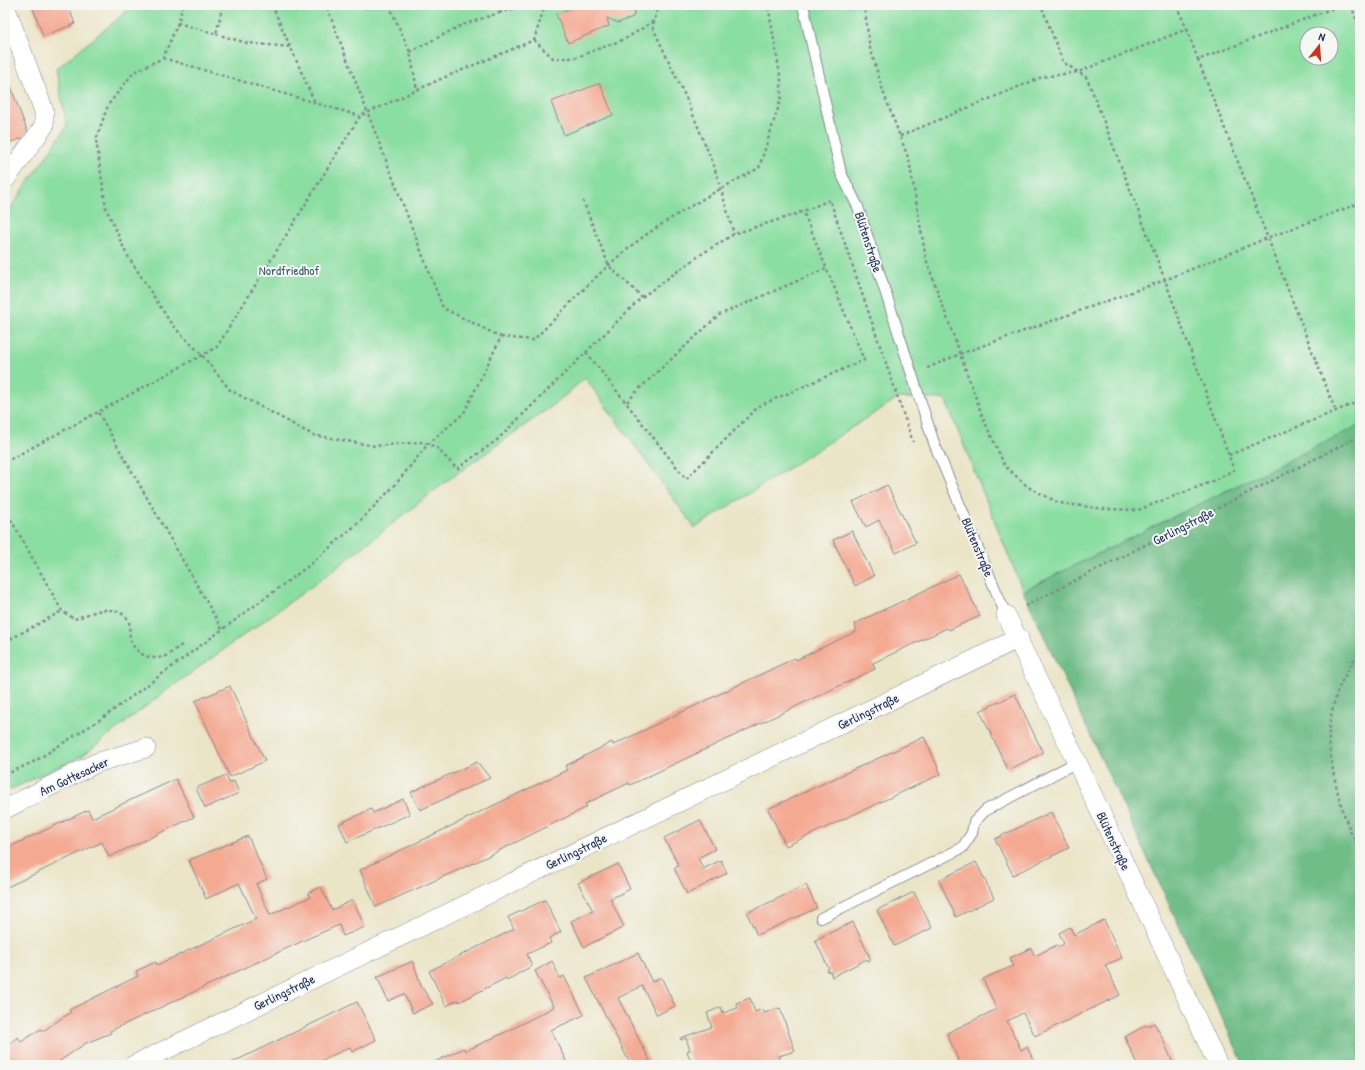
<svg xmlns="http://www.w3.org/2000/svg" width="1365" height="1070" viewBox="0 0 1365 1070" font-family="'Patrick Hand',sans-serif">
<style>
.green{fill:#8adea1;stroke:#528680;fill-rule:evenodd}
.forest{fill:#6fbd87;stroke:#457672}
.building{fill:#f4a991}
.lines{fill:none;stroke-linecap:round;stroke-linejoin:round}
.lane-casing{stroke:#838a92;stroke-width:12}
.street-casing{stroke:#838a92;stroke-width:20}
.path{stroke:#838a92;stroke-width:2.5;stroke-dasharray:3 3;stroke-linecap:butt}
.lane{stroke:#fff;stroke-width:10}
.street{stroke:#fff;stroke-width:19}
.labels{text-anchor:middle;stroke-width:4;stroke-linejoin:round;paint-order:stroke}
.street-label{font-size:13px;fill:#1b2f5e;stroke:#f6f6f2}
.park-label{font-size:13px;fill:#375b6f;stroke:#f6f6f2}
</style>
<rect width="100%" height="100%" fill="#f6f6f2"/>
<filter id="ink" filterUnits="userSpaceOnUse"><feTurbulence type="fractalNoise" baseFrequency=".025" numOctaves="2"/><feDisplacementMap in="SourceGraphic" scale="8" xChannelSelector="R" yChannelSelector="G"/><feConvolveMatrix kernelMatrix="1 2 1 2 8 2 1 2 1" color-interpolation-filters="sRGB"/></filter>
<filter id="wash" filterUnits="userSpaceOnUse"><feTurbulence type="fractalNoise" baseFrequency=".012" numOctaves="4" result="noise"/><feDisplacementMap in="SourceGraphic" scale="16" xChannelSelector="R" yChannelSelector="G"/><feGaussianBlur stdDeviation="0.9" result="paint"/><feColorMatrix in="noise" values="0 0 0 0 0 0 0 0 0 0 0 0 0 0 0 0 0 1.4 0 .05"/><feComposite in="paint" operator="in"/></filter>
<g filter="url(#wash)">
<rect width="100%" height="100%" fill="#ebe5c7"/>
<path class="green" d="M130,5H1360V425L1023,591L945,399L898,398L695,528L585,378L556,403L448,480L322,579L163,693L82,756L5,792V216L67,126L56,69L126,12ZM1307,34H1331V58H1307Z"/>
<path class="forest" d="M1360,425V1065H1244L1023,591Z"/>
<g id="blocks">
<g class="building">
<path d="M32,5H68L75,24L43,36Z"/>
<path d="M578,5H636V6L633,17L618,23L607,18L609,26L568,43L556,14Z"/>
<path d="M5,71L29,136L5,144Z"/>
<path d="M600,83L613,115L564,135L551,102Z"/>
<path d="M887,485L916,543L896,553L879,520L866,527L853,502Z"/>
<path d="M852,531L874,576L855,586L833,540Z"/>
<path d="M959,574L980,616L949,630L947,628L873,663L875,669L630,785L629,783L585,804L587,807L478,861L376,907L360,870L567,770L565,766L612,742L613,745L795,658L796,660L857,631L854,624Z"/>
<path d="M230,686L265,761L230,777L195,701Z"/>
<path d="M1015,694L1043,753L1008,770L980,711Z"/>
<path d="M924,737L941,774L786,846L768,809Z"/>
<path d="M477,762L490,778L420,810L411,792Z"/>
<path d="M226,775L229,783L234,781L239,793L205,808L196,788Z"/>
<path d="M176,779L194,817L109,857L102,842L5,888V849L88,810L92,818Z"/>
<path d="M403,799L410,814L347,842L339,824L371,809L373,813Z"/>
<path d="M1051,812L1069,848L1013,875L995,839Z"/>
<path d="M700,820L715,849L698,858L703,869L721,860L727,873L687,894L674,868L679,866L664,838Z"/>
<path d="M248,836L267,879L256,884L270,915L310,897L308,893L321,887L332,910L353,900L365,927L343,936L339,925L309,938L110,1031L111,1033L86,1043L54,1065H5V1047L18,1037L21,1042L41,1029L43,1031L71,1012L69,1010L138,976L136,971L156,962L157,965L256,919L239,883L206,899L189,860Z"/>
<path d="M976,862L994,898L956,917L939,880Z"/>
<path d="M618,864L630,889L610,899L624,927L584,947L571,921L593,911L578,883Z"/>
<path d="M806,885L817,908L757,935L747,913Z"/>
<path d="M914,892L932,928L894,946L877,910Z"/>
<path d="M545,900L561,932L549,938L551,943L527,954L532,966L507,980L506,978L459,1002L458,1000L446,1006L429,971L514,929L508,917Z"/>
<path d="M1104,920L1122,958L1105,965L1120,995L1035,1036L1023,1013L1007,1021L1021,1050L1027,1047L1036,1065H960L947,1033L997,1009L983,979L1013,966L1010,958L1031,948L1035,956L1057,945L1058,947L1064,944L1059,933L1070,927L1074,935Z"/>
<path d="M853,922L871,960L868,961L867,959L832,977L830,971L828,972L827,970L829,969L815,940Z"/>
<path d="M638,953L652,982L661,977L675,1006L657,1015L642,986L618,998L652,1065H631L586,978Z"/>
<path d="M413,961L421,986L433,1004L413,1013L404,994L388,1001L377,977Z"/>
<path d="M552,961L560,978L564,976L584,1015L551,1030L568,1065H428L464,1048L465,1051L508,1031L554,1007L535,971Z"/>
<path d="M750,998L755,1012L762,1009L764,1013L780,1008L795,1051L779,1056L781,1062L774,1065H692L687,1051L690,1050L686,1038L681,1040L680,1038L712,1027L707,1013L721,1007L723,1013L738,1008L736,1003Z"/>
<path d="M357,1002L376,1040L352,1052L350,1047L312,1065H227Z"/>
<path d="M1154,1023L1160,1033L1174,1065H1139L1135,1060L1125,1037L1146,1025L1148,1026Z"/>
</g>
</g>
</g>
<g filter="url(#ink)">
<use href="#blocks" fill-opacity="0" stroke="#838a92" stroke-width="1"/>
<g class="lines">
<g class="lane-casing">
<g id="lane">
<path d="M803,5L841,173L858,207L934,443L1006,615"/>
<path d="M821,918L962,848L972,833L974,822L986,810L1077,762"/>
</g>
</g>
<g class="street-casing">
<g id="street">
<path d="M5,6L44,111V126L5,180"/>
<path d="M1006,615L1077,762L1218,1065"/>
<path d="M5,809L96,763L146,748"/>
<path d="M134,1065L1019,638"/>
</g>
</g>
<g class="path">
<path d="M183,5L178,23L216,34L223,5"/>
<path d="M272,5L315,103"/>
<path d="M389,5L410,52L417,90"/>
<path d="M864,5L870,48L884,94L909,160L926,259L983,418L1005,466L1028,487L1059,503L1105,509L1138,510L1211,482L1234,470L1165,280L1087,78L1063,62L1041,5"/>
<path d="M1351,5L1360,29"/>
<path d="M499,13L526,5"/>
<path d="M654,21L653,28L687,100L714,166L734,234"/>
<path d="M178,23L163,58L134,72L108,105L96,140L106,208L126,253L172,325L202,355L230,390L313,435L375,446L424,442L437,448L457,469L497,440L642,297L609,266L583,201"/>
<path d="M1187,29L1198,60L1341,5"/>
<path d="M216,34L247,43L291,47"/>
<path d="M534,40L553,58H574L625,39L654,21L659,5"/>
<path d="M410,52L462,25L499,13L496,5"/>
<path d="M163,58L360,116"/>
<path d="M1198,60L1336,412"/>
<path d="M900,136L1042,77L1078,72L1187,29L1176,5"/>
<path d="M642,297L700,255L734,234L796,214L830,200L913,442"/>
<path d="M501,337L533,340C568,307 600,269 639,240C676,213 718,190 759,168L781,99V81L768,5"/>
<path d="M586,352L686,479L759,406L864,360L803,211"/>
<path d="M927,368L960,354L1165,280L1267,238L1360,203"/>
<path d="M627,402L639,389L719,315L827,268"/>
<path d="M1229,455L1360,401"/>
<path d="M5,462L98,412"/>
<path d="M5,509L62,611L74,619C85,616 97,609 109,610C117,610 127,615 129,622C130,627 129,633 130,638C133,652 149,661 163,657C170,655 177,647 184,644"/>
<path d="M1025,606L1360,436"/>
<path d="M222,629L98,412L217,347L360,116L443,78L534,40L545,5"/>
<path d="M5,642L62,611"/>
<path d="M1360,648C1352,665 1339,682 1335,700C1331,713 1328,729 1329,742C1332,774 1343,824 1360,850"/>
<path d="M5,775L35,761L104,717L311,564L358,523L395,485L428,444L464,413L501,337L443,308L326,5"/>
</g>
<use href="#lane" class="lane"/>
<use href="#street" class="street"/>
</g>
</g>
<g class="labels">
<g class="street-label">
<text transform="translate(869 242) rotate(72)" y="5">Blütenstraße</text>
<text transform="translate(1183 526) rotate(-27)" y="5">Gerlingstraße</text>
<text transform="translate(978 547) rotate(67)" y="5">Blütenstraße</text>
<text transform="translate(868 711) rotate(-26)" y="5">Gerlingstraße</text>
<text transform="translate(74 776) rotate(-25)" y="5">Am Gottesacker</text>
<text transform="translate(1114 841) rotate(65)" y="5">Blütenstraße</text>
<text transform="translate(576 851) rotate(-26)" y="5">Gerlingstraße</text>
<text transform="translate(284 992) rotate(-26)" y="5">Gerlingstraße</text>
</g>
<g class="park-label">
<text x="289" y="275">Nordfriedhof</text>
</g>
</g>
<rect width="1365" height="1070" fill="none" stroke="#f6f6f2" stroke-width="20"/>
<g transform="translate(1319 46) rotate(17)"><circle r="19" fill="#f6f6f2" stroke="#9ea6b7"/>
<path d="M0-3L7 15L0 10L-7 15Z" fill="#c8321e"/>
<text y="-6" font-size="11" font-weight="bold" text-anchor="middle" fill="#1b2f5e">N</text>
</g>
</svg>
